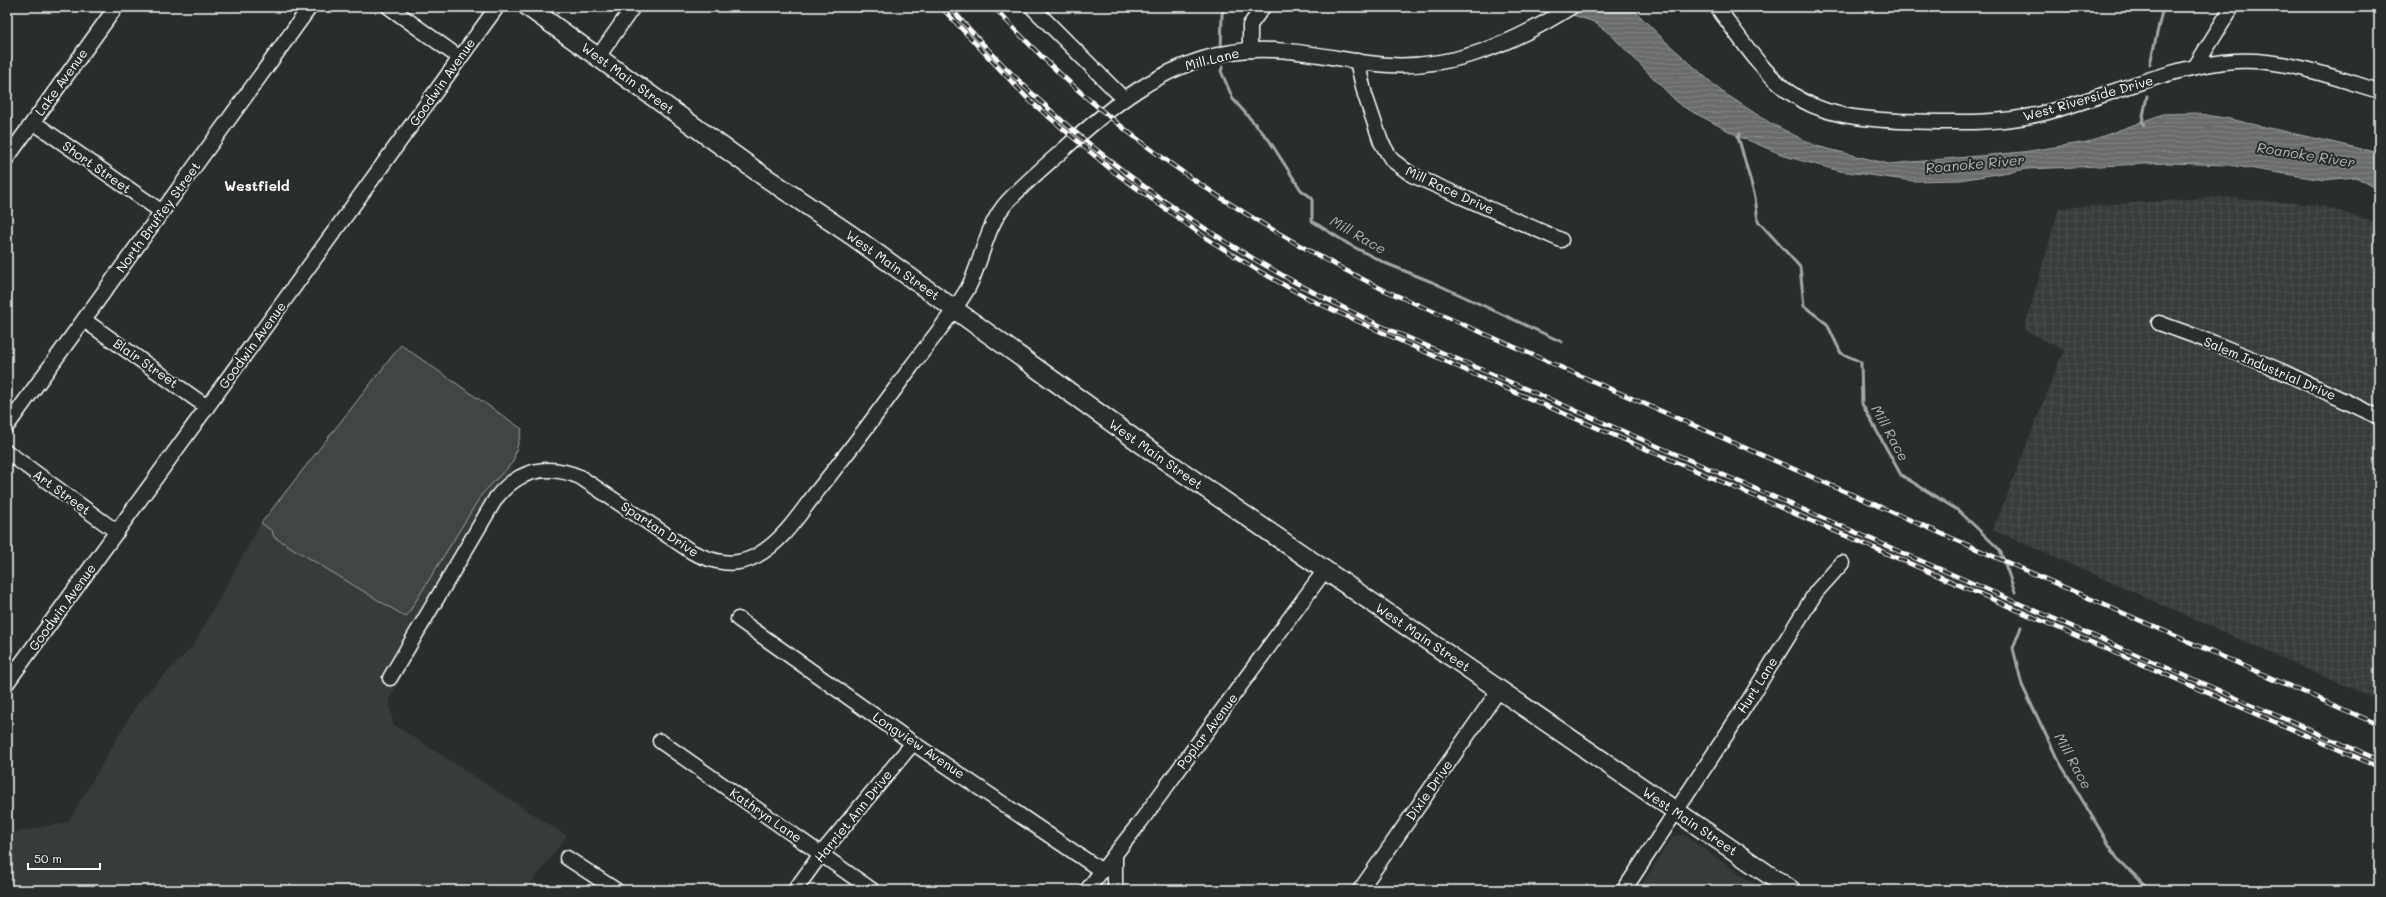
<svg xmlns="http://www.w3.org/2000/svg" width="2386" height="897" viewBox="0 0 2386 897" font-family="Mali,sans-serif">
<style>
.built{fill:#373a3b}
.industrial{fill:url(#industrial-grid)}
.garden{fill:#414445;stroke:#a0a2a2}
.water{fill:url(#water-rules);stroke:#a6a7a7}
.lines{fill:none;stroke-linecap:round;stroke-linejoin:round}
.stream{stroke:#a6a7a7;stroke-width:3}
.minor-casing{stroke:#fff;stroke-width:17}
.major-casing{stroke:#fff;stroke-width:21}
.minor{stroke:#2a2d2e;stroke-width:14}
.major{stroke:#2a2d2e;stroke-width:18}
.rail-casing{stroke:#fff;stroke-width:4.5}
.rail{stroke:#2a2d2e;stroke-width:3;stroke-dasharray:9;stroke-linecap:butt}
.labels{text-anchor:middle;stroke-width:4;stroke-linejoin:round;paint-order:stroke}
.street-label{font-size:13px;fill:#fff;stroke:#2a2d2e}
.water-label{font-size:14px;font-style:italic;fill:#b4b6b6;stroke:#2a2d2e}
.neighbourhood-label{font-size:14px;font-weight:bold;fill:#fff;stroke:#2a2d2e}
</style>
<defs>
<pattern id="industrial-grid" width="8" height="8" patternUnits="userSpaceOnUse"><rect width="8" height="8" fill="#373a3b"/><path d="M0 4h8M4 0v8" fill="none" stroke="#4b4e4f"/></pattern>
<pattern id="water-rules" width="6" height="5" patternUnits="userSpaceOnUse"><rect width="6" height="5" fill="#6a6c6d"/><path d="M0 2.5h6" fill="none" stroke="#808283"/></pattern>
</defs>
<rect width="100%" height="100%" fill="#2a2d2e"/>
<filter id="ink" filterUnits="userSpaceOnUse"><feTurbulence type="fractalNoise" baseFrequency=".025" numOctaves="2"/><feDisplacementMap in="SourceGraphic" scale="8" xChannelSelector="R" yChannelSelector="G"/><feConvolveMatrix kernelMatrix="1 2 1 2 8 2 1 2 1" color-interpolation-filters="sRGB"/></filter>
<g filter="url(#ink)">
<g class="built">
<path d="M401,345L522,429L511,467L508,496L389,699L393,724L567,836L526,890H7V834L68,822L139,701L193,646L261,523Z"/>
<path d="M1684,835L1763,890H1638L1673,836Z"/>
</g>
<path class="industrial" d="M2220,197L2318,205L2379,223V701L1993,530L2064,350L2024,330L2059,208Z"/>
<path class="garden" d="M401,345L522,429L513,462L482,494L406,617L274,537L272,531L261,523Z"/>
<path class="water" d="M1564,7H1631L1664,40L1721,91L1770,123L1816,146L1889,164L2023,152L2087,142L2163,114L2195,113L2230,119L2379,153V190L2356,177L2324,180L2229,165L2170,163L2027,169L1960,180L1913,181L1840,171L1788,157L1738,136L1680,105L1610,34L1594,22L1573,15Z"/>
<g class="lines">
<g class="stream">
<path d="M1221,50L1222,14L1225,7"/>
<path d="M2150,64L2163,7"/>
<path d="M1223,66L1221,71L1233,99L1269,140L1301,190L1312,198V221L1350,245L1385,263L1432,282L1562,342"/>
<path d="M2144,125L2142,122L2147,96"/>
<path d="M1740,134L1738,136L1755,197L1758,221L1800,267L1804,306L1827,324L1841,353L1861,362L1862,404L1901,475L1959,511L2000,550L2015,592"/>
<path d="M2021,627L2013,648L2022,685L2057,758L2117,858L2150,890"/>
</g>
<g class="minor-casing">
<g id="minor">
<path d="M389,7L460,58"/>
<path d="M1032,7L1123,98"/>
<path d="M1717,7C1739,36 1760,70 1789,92C1821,116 1861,119 1899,121C1946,122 1994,125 2040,114C2101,99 2161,70 2224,62C2276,55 2329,76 2379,91"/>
<path d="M1250,50V25L1263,7"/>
<path d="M598,57L633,7"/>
<path d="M1357,61L1365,95L1381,142L1392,160L1412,175L1561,240"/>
<path d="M2195,67L2232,7"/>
<path d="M33,122L162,212"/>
<path d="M7,158L116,7"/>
<path d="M84,320L207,407"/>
<path d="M2159,323L2214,343L2279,370L2379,417"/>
<path d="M7,426L310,7"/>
<path d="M7,452L117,532"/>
<path d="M738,619L913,743L1102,871"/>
<path d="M390,678L496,498C518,470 547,463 580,477L692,552C713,562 734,568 756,556C782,542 798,516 815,494C848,453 880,410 911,367C930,341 952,316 968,288C983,260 985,226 1008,201C1025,183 1044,167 1062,151C1111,106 1160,66 1226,53C1275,44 1320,56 1368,63C1443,74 1509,46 1571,7"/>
<path d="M7,683L497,7"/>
<path d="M660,741L872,890"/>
<path d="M1115,854V890"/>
<path d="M567,858L616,890"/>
<path d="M795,890L821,854L913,743"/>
<path d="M1087,890L1141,821L1325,570"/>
<path d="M1360,890L1499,690"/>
<path d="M1624,890L1744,708L1816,592L1842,563"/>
</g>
</g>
<g class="major-casing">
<path id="major" d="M528,7L762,175L854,237L1150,450L1791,890"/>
</g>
<use href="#minor" class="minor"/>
<use href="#major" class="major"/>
<g class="rail-casing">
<g id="rail">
<path d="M941,7L1030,101L1114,172L1206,238L1259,271L1311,300L1489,381L2379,767"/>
<path d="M950,7C1067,145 1216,248 1379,325L2379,760"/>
<path d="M994,7C1104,129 1236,216 1382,289L2379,725"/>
</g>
</g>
<use href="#rail" class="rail"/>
</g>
</g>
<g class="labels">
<g class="street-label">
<text transform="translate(1212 59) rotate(-14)" y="5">Mill Lane</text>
<text transform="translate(628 78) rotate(36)" y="5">West Main Street</text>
<text transform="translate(61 82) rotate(-54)" y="5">Lake Avenue</text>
<text transform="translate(442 82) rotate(-55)" y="5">Goodwin Avenue</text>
<text transform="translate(2088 98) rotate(-16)" y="5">West Riverside Drive</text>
<text transform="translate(97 167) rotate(35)" y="5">Short Street</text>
<text transform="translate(1450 190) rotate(25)" y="5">Mill Race Drive</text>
<text transform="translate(158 217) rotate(-54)" y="5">North Bruffey Street</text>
<text transform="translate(893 265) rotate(35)" y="5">West Main Street</text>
<text transform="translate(252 345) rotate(-54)" y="5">Goodwin Avenue</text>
<text transform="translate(146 363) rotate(35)" y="5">Blair Street</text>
<text transform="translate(2270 368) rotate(23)" y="5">Salem Industrial Drive</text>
<text transform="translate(1156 454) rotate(35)" y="5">West Main Street</text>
<text transform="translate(62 492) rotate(36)" y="5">Art Street</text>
<text transform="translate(660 529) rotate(33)" y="5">Spartan Drive</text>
<text transform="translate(62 607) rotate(-54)" y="5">Goodwin Avenue</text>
<text transform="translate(1423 637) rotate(34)" y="5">West Main Street</text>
<text transform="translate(1757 685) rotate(-58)" y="5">Hurt Lane</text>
<text transform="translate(1207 731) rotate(-53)" y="5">Poplar Avenue</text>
<text transform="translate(919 745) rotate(34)" y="5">Longview Avenue</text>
<text transform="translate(1429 790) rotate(-55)" y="5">Dixie Drive</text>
<text transform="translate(766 815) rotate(35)" y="5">Kathryn Lane</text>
<text transform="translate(853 816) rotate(-51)" y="5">Harriet Ann Drive</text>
<text transform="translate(1690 821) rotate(34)" y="5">West Main Street</text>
</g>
<g class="water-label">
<text transform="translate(2306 155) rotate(9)" y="5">Roanoke River</text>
<text transform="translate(1975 164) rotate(-5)" y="5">Roanoke River</text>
<text transform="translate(1358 235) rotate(30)" y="5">Mill Race</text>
<text transform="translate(1890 433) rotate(61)" y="5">Mill Race</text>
<text transform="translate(2073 761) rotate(61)" y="5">Mill Race</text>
</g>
<g class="neighbourhood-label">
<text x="257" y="191">Westfield</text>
</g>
</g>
<rect width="2386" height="897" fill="none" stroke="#2a2d2e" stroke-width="24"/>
<rect x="12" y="12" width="2362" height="873" fill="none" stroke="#fff" stroke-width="1.5" filter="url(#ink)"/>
<path d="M28 863v6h72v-6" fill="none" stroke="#ffffff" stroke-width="2"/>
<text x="34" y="863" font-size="12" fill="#ffffff" stroke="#2a2d2e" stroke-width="3" paint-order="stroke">50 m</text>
</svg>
